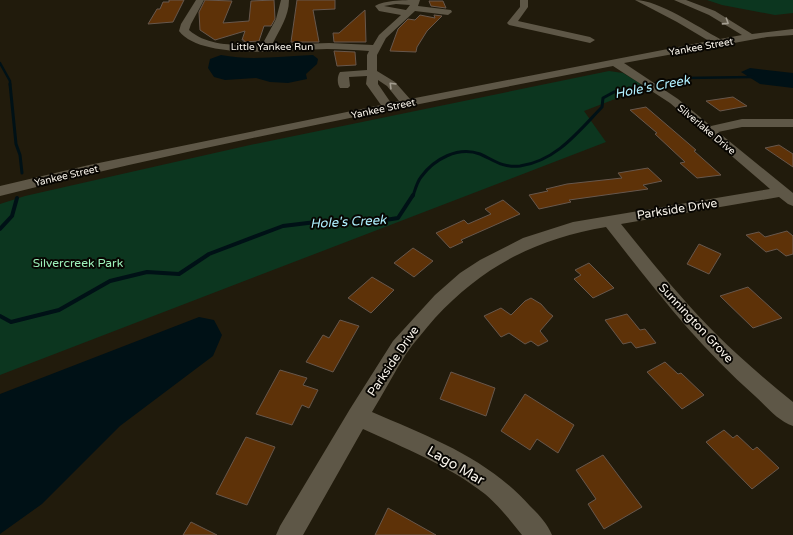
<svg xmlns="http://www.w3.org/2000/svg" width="793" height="535" viewBox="0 0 793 535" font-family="'Varela Round',sans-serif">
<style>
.green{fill:#0c361f}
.water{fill:#001116}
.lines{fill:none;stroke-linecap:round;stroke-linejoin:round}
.stream-far2{stroke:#001116;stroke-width:2.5}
.stream-far1{stroke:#001116;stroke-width:3}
.stream{stroke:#001116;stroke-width:4}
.building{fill:#5e3208;stroke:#67574c}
.minor{fill:#5e5747;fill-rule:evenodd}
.oneway{stroke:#a49e91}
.labels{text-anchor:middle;stroke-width:4;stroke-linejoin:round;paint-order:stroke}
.far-street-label{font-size:10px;fill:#f9f4eb;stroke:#080602}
.street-label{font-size:12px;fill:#f9f4eb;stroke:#080602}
.park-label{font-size:12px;fill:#9df1ba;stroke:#080602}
.water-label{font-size:13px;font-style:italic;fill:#afeffe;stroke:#080602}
.near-street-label{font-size:14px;fill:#f9f4eb;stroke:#080602}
</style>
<rect width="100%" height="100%" fill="#211b0c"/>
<g class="green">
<path d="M707,0H793V13L775,15L722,5Z"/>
<path d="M609,71L623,73L646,87L584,111L606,142L0,375V204L25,196L250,145Z"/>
</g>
<g class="water">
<path d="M221,55C251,61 282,56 313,55L318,59L317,64L306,74L307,79L288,83L270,82L256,78L225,80L214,77L208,68L210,59Z"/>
<path d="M750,68L793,73V88L760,84L741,72Z"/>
<path d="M199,317L214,320L222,335L213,356L120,426L42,504L0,534V394Z"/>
</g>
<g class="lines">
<g class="stream-far2">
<path d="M0,63L10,81V85"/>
<path d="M650,85L685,78L753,77"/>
</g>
<g class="stream-far1">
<path d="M10,84L16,144L20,155L22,173"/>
<path d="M413,196C415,190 417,182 421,177C434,159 458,146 480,154C494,160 502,168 520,166C556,161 578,132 602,107L603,98L614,92L655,84"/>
</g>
<g class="stream">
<path d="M0,229L12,216L17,198"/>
<path d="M0,316L11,322L59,310L110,281L147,272L179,274L209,254L283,226L316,222H373L398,218L413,195"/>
</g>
</g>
<g class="building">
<path d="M169,0H184L173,22L148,24L157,9H160L163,2H169Z"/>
<path d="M205,0L232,1L223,23L249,21L251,1L274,0L275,19L271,26H264L259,41L244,42V40H242L245,31L215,40L200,30L199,12Z"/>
<path d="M297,0H335V9L313,10L319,42H291Z"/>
<path d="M429,1H443L446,8L431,6Z"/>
<path d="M365,10L366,42H334L333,33H339Z"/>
<path d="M420,15L435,18L434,15L442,16L427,31L417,47L416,52L390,51L398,29L408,19L415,20Z"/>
<path d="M334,51L355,52L356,65L337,66Z"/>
<path d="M733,97L747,106L720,111L706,101Z"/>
<path d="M646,107L696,150L694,151L721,175L697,178L680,163L685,162L655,134L657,133L630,110Z"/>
<path d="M779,145L793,154V167L765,148Z"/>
<path d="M648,168L662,181L643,185L648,189L569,200L571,202L539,209L529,195L548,191L546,189L567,184L622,178L618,173Z"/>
<path d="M503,200L520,214L461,240L463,242L450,248L436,233L464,220L468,224L491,214L485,209Z"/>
<path d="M787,231L793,236V254L786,256L777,249L766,252L746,235L759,232L765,237Z"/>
<path d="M699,244L721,254L709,274L687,264Z"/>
<path d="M413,248L433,261L414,277L394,263Z"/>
<path d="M589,263L614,288L593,298L574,279L581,275L575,270Z"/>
<path d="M372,277L394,290L371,313L348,298Z"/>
<path d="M748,287L782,318L753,328L720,296Z"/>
<path d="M531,298L541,304L548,312L553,316L540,331L548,341L538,346L531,341L525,344L509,333L501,337L484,316L501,308L511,315L525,301Z"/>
<path d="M627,314L640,330L645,329L656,343L636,348L631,342L623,344L605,320Z"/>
<path d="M340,320L359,326L333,372L306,362L323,335L329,338Z"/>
<path d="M665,362L678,374L681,373L704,395L682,409L647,372Z"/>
<path d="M280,370L307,378L303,385L318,390L309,408L302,405L292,425L256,414Z"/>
<path d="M451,372L495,388L486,416L440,399Z"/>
<path d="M525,394L574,425L558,453L537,439L530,450L501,431Z"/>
<path d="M724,430L733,438L737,435L753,450L757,447L779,468L752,489L706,442Z"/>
<path d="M246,437L275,447L247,505L216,494Z"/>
<path d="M603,455L642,507L604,529L588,504L596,499L576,470Z"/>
<path d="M388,508L436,535H375Z"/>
<path d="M191,522L217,535H183Z"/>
</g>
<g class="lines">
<g class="minor">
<path d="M196,0H204L191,24L189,30C208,47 238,45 262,45L276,19L281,0H289C289,17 279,30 272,45L329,43L373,45L379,35L401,15L379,11L375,6C384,0 407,0 420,0L418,6L451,10L452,12L448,15L415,11L386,38L377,55V71L395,82L410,99L709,41L677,22L635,0C659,0 698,27 720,39L742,35L709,15L674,0H686L715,11L752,34L793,29V35L767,37L624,63L678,99L711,126L742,119H793V127H742L718,132L793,193V206L788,204L779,197L621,224C651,261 681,299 715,333C740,358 766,380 793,402V426C778,421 767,407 755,396C697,345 653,287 606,227C536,239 483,266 435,318C425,330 415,341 406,354C394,373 384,392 372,412C430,437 487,458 530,506C539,515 547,523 552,535H522C511,521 499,506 485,494C448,465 404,448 363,429L303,535H276L280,526L350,409L393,341L435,295L460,273L480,260L523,238L573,222L770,189L670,103L613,66C409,106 203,145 0,196V186L89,165L381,105L366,84L367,76L349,77L350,86L348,88H340C337,84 337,76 340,72L367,70V55L369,51C355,50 341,49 327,49C292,50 202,61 179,31L181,24ZM396,4L410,5L406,10L384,6ZM378,80L387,86L399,101L391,103L378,84Z"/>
<path d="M520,0H528V7L518,21L590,37L595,40L590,43L509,25L507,23L520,7Z"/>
</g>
</g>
<defs><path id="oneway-chevron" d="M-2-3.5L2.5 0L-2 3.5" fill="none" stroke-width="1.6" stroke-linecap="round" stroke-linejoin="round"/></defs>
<g class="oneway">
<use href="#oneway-chevron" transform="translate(726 22) rotate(33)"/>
<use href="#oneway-chevron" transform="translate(392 85) rotate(-135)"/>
</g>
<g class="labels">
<g class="far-street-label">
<text x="272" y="50">Little Yankee Run</text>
<text transform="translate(701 46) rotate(-10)" y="4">Yankee Street</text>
<text transform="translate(383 108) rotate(-12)" y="4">Yankee Street</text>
<text transform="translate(707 129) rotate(40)" y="4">Silverlake Drive</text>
<text transform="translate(66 175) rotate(-13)" y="4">Yankee Street</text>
</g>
<g class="street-label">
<text transform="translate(677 209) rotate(-9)" y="4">Parkside Drive</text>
<text transform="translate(696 323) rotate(47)" y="4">Sunnington Grove</text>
<text transform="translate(393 361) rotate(-56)" y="4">Parkside Drive</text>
</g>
<g class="park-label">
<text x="78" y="267">Silvercreek Park</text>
</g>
<g class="water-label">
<text transform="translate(652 86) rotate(-11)" y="5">Hole's Creek</text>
<text transform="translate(348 221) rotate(-3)" y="5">Hole's Creek</text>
</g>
<g class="near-street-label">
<text transform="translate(456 465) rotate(30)" y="5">Lago Mar</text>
</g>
</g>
</svg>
